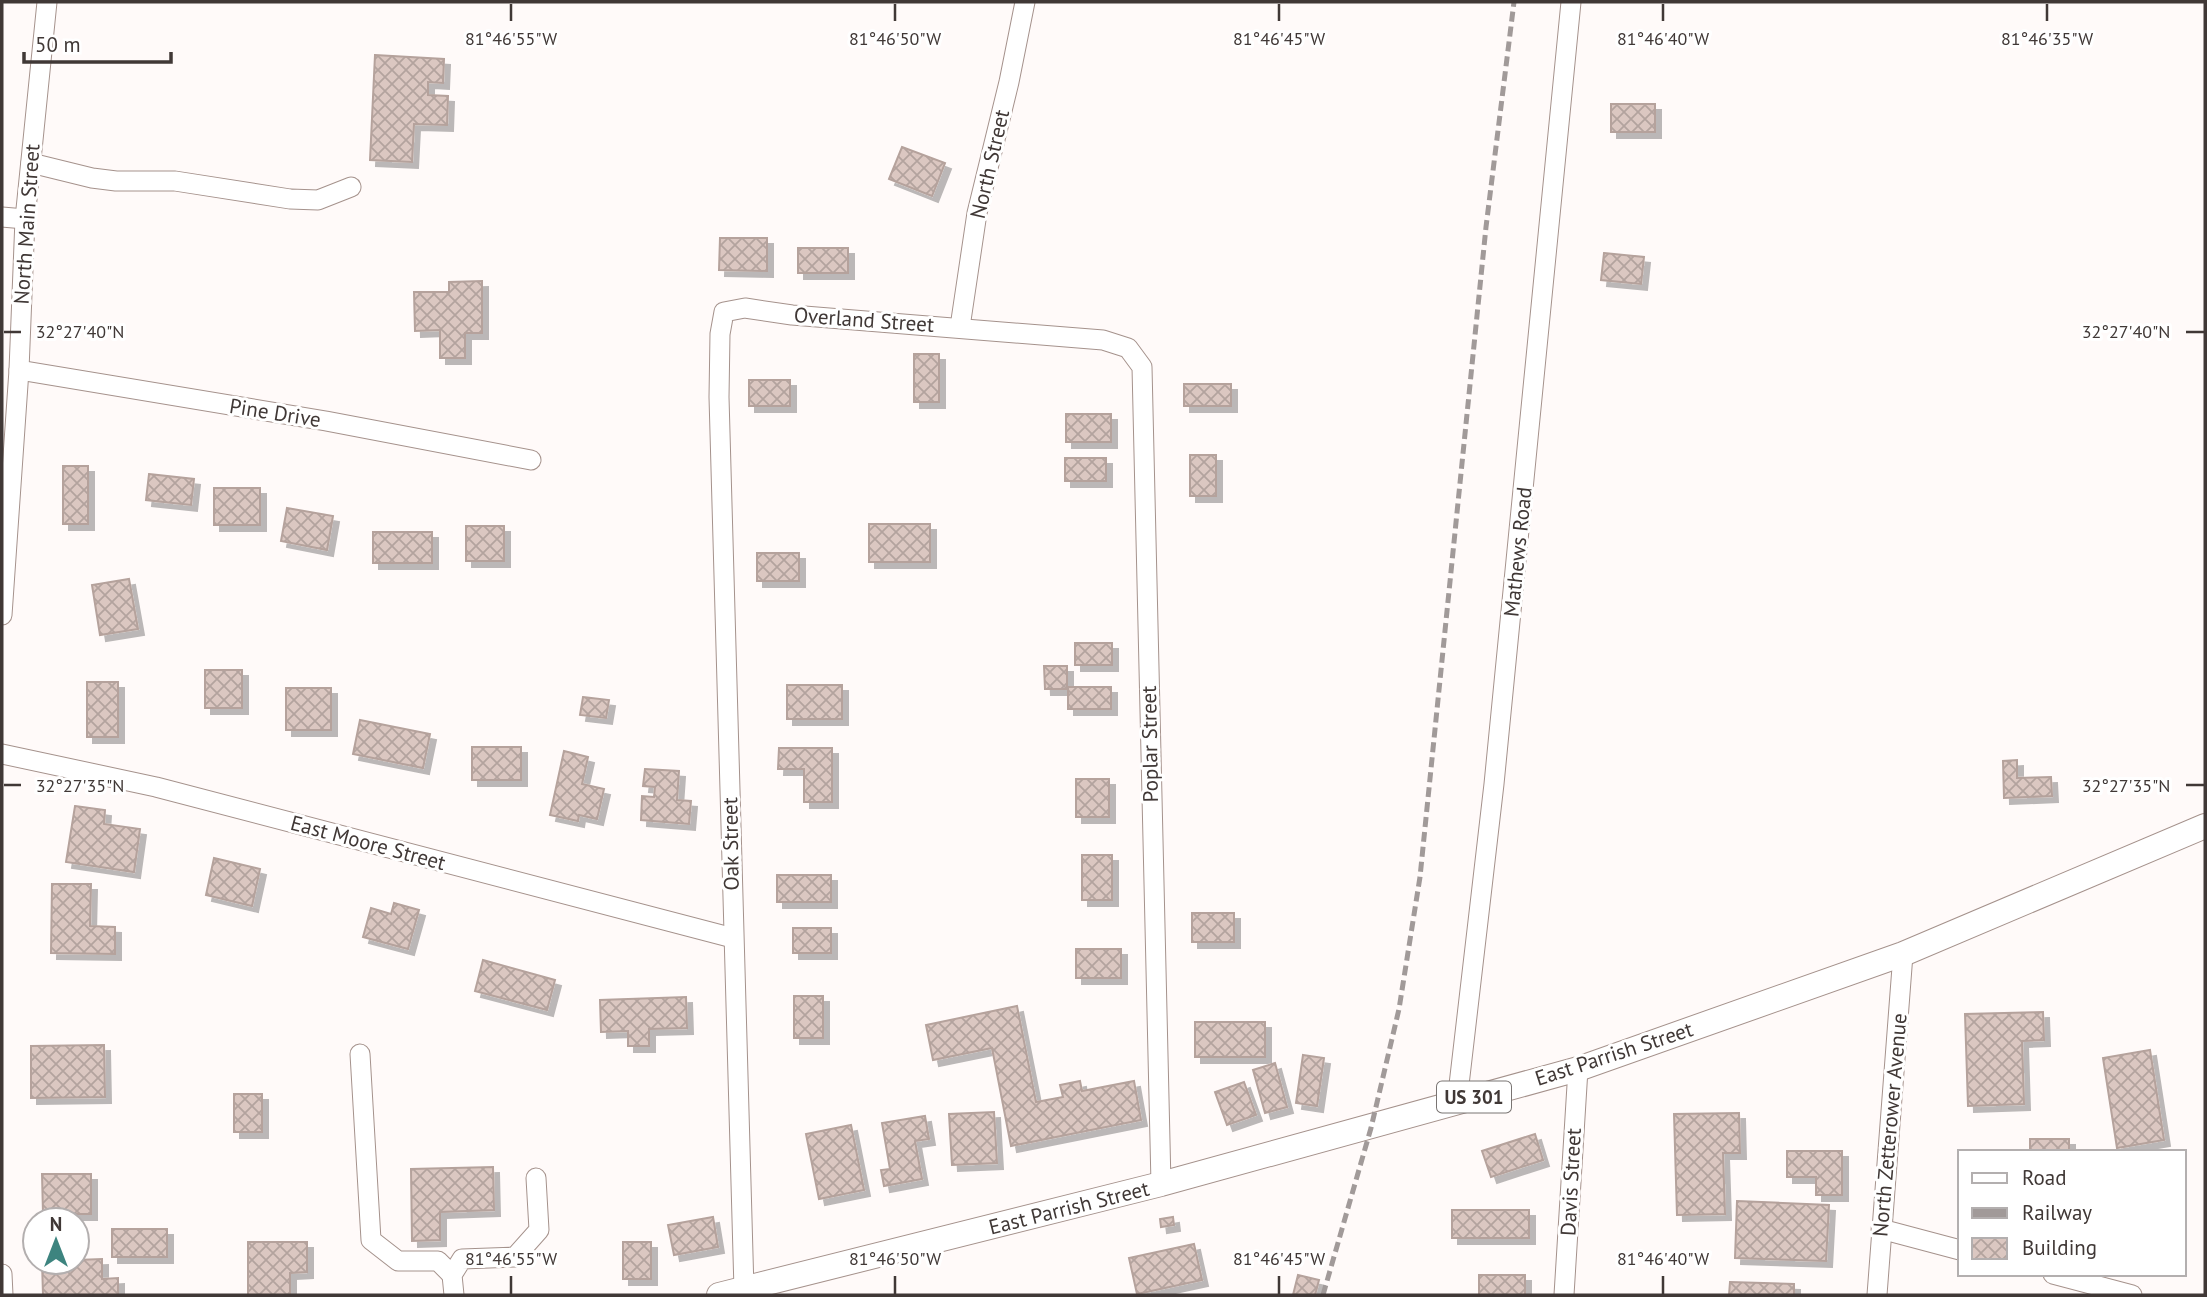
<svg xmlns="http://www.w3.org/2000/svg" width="2207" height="1297" viewBox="0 0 2207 1297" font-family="'PT Sans',sans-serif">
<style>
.building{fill:url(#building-cross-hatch);stroke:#b5a29c;stroke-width:2;filter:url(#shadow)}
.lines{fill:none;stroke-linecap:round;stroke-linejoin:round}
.minor-casing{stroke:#a5928c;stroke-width:21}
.major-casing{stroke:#a5928c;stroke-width:26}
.minor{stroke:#fff;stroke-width:19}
.major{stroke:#fff;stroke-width:24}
.rail{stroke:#a19a99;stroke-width:5;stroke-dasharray:10 5;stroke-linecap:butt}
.ticks{fill:none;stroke:#403836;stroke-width:2.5}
.labels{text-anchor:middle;stroke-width:6;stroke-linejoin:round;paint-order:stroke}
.shield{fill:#fff;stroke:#797472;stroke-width:2}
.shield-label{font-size:19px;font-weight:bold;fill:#403836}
.street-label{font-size:21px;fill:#403836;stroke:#fff}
.ticks-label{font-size:18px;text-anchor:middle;fill:#403836;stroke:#fff;stroke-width:6;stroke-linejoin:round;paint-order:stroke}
</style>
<defs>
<pattern id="building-cross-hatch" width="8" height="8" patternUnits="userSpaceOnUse" patternTransform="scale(1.75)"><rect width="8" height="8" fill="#dbc7c1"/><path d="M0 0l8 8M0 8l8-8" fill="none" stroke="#b3a39e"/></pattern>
<filter id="shadow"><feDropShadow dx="6" dy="6" stdDeviation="0" flood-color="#0004"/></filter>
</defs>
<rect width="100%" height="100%" fill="#fffaf9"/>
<g class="building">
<path d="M375,55L444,59L443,83L428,82V95L448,96L447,125L414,124L412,162L370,160Z"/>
<rect x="1611" y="104" width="44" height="28"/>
<path d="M902,147L945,163L932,196L889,179Z"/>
<path d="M720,238H767V271L719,270Z"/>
<rect x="798" y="248" width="50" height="25"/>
<path d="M1604,253L1644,257L1641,284L1601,280Z"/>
<path d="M482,281V333H465V358H440V330L415,331L414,292H449V282Z"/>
<rect x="914" y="354" width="25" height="48"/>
<rect x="749" y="380" width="41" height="26"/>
<rect x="1184" y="384" width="47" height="22"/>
<rect x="1066" y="414" width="45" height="28"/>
<rect x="1190" y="455" width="26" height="41"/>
<rect x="1065" y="458" width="41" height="23"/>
<rect x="63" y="466" width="25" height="58"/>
<path d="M149,474L194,479L191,505L146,500Z"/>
<rect x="214" y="488" width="46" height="37"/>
<path d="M287,508L333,516L327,550L281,541Z"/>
<rect x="869" y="524" width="61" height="38"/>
<rect x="466" y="526" width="38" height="35"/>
<rect x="373" y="532" width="59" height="31"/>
<rect x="757" y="553" width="42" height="28"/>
<path d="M129,579L138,629L100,635L92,585Z"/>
<rect x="1075" y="643" width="37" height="22"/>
<path d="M1044,666H1067V687H1111V709H1068V689H1045Z"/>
<rect x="205" y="670" width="37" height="38"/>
<rect x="87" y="682" width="31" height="55"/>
<rect x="787" y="685" width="55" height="34"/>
<rect x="286" y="688" width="45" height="42"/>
<path d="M583,697L609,700L606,718L580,715Z"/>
<path d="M360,720L430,734L423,768L353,754Z"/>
<rect x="472" y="747" width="49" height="33"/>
<path d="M779,748H832V802H804V769H778Z"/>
<path d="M564,751L588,757L582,784L604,789L597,819L579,815L578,821L550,815Z"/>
<path d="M2017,760V778L2051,777L2052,796L2004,798L2003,761Z"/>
<path d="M645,769L679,771L677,800L691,801L689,824L641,820L642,796L654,797L655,787L643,786Z"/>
<rect x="1076" y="779" width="33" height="38"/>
<path d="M75,806L105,810L104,824L140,829L134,872L66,862Z"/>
<rect x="1082" y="855" width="30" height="45"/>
<path d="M214,858L260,869L252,906L206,895Z"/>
<rect x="777" y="875" width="54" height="27"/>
<path d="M52,884H91L90,926L115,927V954L51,953Z"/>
<path d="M394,903L419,910L408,949L363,937L371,908L391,914Z"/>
<rect x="1192" y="913" width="42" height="29"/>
<rect x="793" y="928" width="38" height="25"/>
<rect x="1076" y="949" width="45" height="29"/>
<path d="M483,960L555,980L547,1010L475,991Z"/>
<rect x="794" y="996" width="29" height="42"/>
<path d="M686,997L687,1028L649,1029V1046H628V1031L601,1032L600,1000Z"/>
<path d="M1017,1006L1036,1102L1063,1097L1060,1085L1080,1081L1082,1091L1134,1081L1141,1120L1011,1146L992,1048L933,1060L926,1025Z"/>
<path d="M2043,1012L2044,1040L2022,1041L2024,1104L1968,1106L1965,1014Z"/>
<rect x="1195" y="1022" width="70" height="35"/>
<path d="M104,1045L105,1097L31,1098V1046Z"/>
<path d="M2150,1050L2164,1140L2117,1148L2103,1058Z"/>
<path d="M1303,1055L1324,1058L1317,1106L1296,1103Z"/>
<path d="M1275,1063L1287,1107L1265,1113L1253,1070Z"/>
<path d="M1244,1082L1256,1115L1227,1125L1215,1092Z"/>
<rect x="234" y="1094" width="28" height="38"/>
<path d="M994,1112L997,1163L952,1165L949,1114Z"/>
<path d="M1739,1113L1740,1153H1723L1725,1214L1677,1215L1674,1114Z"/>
<path d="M925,1116L929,1139L915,1141L922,1179L884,1186L881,1170L890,1169L882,1123Z"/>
<path d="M851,1125L864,1190L819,1199L806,1134Z"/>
<path d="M1535,1134L1543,1160L1491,1177L1482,1151Z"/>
<rect x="2030" y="1139" width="39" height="13"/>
<path d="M1787,1151H1842V1195H1816V1177H1787Z"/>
<path d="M493,1167L494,1210L440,1212V1240L412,1241L411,1169Z"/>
<path d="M42,1174H91V1214H43Z"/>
<path d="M1737,1201L1829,1205L1826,1261L1735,1258Z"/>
<rect x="1452" y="1210" width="77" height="28"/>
<path d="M713,1217L718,1247L674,1255L668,1225Z"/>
<path d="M1173,1217L1174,1225L1161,1227L1160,1219Z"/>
<rect x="112" y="1229" width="55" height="28"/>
<path d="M248,1242H307V1272L290,1273V1295H248Z"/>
<rect x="623" y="1242" width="28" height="37"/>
<path d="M1194,1244L1202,1280L1137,1294L1129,1258Z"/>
<path d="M102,1259V1279L118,1278V1295H43L42,1262H77V1260Z"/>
<path d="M1298,1275L1319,1280L1315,1295H1293Z"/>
<rect x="1479" y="1275" width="46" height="20"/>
<path d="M1730,1282L1794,1284V1295H1729Z"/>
</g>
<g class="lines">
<g class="minor-casing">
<g id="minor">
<path d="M31,163L92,178L116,181H175L290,199L318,200L351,187"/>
<path d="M2,217L25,219"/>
<path d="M960,327L977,213L1009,82L1025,2"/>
<path d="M19,370L326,421L531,460"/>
<path d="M2,615L19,370L25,219L47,2"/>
<path d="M2,754L156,787L733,938"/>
<path d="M360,1054L371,1240L398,1261H438L452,1275"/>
<path d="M1457,1102L1494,784L1571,2"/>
<path d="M1881,1229L1960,1250"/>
<path d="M2,1274L3,1295"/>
<path d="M2053,1274L2132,1295"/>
<path d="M744,1290L719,397L720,334L724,312L745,308L792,315L1103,340L1128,348L1142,367L1161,1184"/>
<path d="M454,1295L452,1275L462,1259L515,1257L539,1230L536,1178"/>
<path d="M1564,1295L1578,1069"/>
<path d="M1877,1295L1903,954"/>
</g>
</g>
<g class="major-casing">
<path id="major" d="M719,1295L1161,1184L1578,1069L1903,954L2205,826"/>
</g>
<use href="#minor" class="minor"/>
<use href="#major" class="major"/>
<path class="rail" d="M1323,1295L1371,1128L1399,1009L1420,877L1486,227L1514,2"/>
</g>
<path class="ticks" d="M511,4V21M895,4V21M1279,4V21M1663,4V21M2047,4V21M4,332H21M2186,332H2204M4,785H21M2186,785H2204M511,1276V1294M895,1276V1294M1279,1276V1294M1663,1276V1294"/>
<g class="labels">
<rect class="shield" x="1437" y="1081.5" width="74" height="31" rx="5"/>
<g class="shield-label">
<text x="1474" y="1104">US 301</text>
</g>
<g class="street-label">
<text transform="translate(990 164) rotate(-77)" y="7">North Street</text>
<text transform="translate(27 224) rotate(-86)" y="7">North Main Street</text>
<text transform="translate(864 320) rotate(4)" y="7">Overland Street</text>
<text transform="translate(275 413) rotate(9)" y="7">Pine Drive</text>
<text transform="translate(1518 552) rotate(-84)" y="7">Mathews Road</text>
<text transform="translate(1150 744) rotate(-91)" y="7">Poplar Street</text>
<text transform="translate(368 843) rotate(15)" y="7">East Moore Street</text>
<text transform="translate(731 844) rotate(-91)" y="7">Oak Street</text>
<text transform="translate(1614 1054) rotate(-18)" y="7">East Parrish Street</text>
<text transform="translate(1890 1125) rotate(-85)" y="7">North Zetterower Avenue</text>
<text transform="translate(1571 1182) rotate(-87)" y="7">Davis Street</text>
<text transform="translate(1069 1208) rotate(-14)" y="7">East Parrish Street</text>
</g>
</g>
<g class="ticks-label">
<text x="511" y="45">81°46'55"W</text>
<text x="895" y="45">81°46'50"W</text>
<text x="1279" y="45">81°46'45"W</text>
<text x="1663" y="45">81°46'40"W</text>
<text x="2047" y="45">81°46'35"W</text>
<text x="80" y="338">32°27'40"N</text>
<text x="2126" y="338">32°27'40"N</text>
<text x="80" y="792">32°27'35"N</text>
<text x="2126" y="792">32°27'35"N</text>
<text x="511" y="1265">81°46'55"W</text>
<text x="895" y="1265">81°46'50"W</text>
<text x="1279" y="1265">81°46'45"W</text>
<text x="1663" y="1265">81°46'40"W</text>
</g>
<rect width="2207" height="1297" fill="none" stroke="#403836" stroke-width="7"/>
<rect x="1958" y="1150" width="228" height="126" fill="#ffffff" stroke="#b3afaf" stroke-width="2"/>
<rect x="1972" y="1173" width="35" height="10" fill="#ffffff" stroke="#b3afaf" stroke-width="2"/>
<text x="2022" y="1185" font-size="21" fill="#403836">Road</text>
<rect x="1972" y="1208" width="35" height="10" fill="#a19a99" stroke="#b3afaf" stroke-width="2"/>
<text x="2022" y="1220" font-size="21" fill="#403836">Railway</text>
<rect x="1972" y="1238" width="35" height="21" fill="url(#building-cross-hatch)" stroke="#b3afaf" stroke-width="2"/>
<text x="2022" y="1255" font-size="21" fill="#403836">Building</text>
<g transform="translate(56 1241)"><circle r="33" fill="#ffffff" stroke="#b3afaf" stroke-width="2"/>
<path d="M0-5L12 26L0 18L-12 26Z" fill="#3d847f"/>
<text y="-10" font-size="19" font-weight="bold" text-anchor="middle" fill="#403836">N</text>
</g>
<path d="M24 52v10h147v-10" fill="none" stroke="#403836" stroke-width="3.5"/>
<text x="35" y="52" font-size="21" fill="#403836" stroke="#ffffff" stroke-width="5" paint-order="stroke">50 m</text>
</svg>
